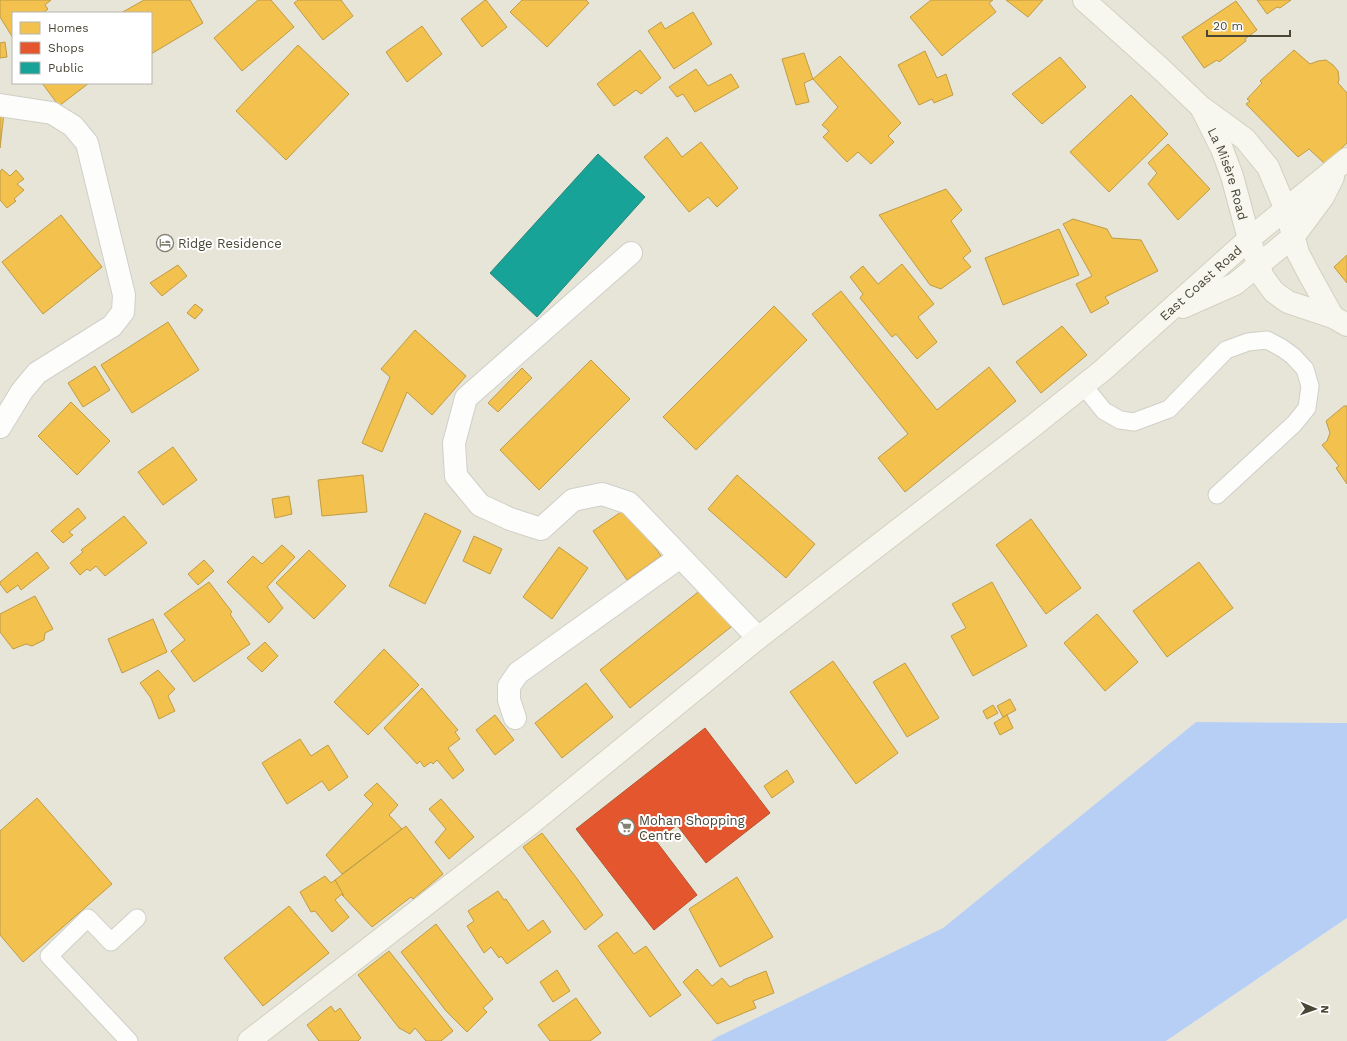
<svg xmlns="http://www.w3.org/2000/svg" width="1347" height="1041" viewBox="0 0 1347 1041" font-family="'Work Sans',sans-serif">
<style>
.residential{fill:#e7e5d7;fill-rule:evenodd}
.water{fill:#b7cff4}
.homes{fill:#f2c14e;stroke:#bf9c46}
.shops{fill:#e4572e;stroke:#b65230}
.public{fill:#17a398;stroke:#26877a}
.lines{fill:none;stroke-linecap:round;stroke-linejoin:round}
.lane-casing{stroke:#d0cfc8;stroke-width:19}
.street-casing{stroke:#d0cfc8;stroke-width:24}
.secondary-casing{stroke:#d2d1c1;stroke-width:24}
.lane{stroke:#fdfdfc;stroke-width:17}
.street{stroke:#fdfdfc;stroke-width:22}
.secondary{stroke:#f7f6ef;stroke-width:22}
.labels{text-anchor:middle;stroke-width:4;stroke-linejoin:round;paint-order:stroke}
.street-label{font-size:13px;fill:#494635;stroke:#fff}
.poi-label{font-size:13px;fill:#494635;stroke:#fff;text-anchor:start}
</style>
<rect width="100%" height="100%" fill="#f2f1ea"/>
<g class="residential">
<path d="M0,0H1347V723L1196,722L943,928L717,1037L711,1041H0ZM13,13H151V83H13Z"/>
<path d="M1347,918V1041H1166Z"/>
</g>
<path class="water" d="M1196,722L1347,723V918L1166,1041H711L717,1037L943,928Z"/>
<g class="homes">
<path d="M0,0H51L45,5L48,9L43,13H13V38L0,17Z"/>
<path d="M144,0H190L203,23L151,54V13H121Z"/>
<path d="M258,0H271L294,27L242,71L214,38Z"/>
<path d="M298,0H341L353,16L323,40L294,3Z"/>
<path d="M485,0H486L507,27L482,47L461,19Z"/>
<path d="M522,0H586L589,3L547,47L510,12Z"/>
<path d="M931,0H993L989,3L996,12L942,56L910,17Z"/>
<path d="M1006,0H1043L1028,17Z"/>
<path d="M1257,0H1291L1280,8L1277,7L1267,14Z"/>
<path d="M1236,1L1257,30L1245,39L1246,41L1219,62L1217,60L1204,68L1182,37Z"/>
<path d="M693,12L712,44L674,69L648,31L661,22L665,29Z"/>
<path d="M422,26L442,54L407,82L386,52Z"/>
<path d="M5,42L7,57L0,58V43Z"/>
<path d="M298,45L349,94L286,160L236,111Z"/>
<path d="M640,50L661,78L641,94L636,90L614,106L597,84Z"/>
<path d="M1294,50L1310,64L1318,61L1326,60L1333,65L1338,71L1339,79L1338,83L1347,93V143L1325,164L1309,149L1298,157L1246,104L1250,101L1247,99L1262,83L1260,81Z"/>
<path d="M925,51L937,78L946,74L953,95L934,103L932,99L919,105L898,65Z"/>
<path d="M804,53L813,79L804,83L809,102L796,105L782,59Z"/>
<path d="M840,56L901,123L888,136L894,142L871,164L858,152L847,162L823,137L829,131L822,125L838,107L813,79Z"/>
<path d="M1060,57L1086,87L1042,124L1012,94Z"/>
<path d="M696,69L708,86L731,74L739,87L695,112L683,94L677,97L669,87Z"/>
<path d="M42,83H89L59,106Z"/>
<path d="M1131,95L1168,134L1109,192L1070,152Z"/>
<path d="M0,113H4L0,148Z"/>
<path d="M667,137L682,157L701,142L738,188L717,207L708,197L689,212L644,157Z"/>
<path d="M1168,144L1210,189L1178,220L1148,184L1157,173L1148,163Z"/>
<path d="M2,169L10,176L16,170L24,179L17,184L24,190L14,199L16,201L7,208L0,200V172Z"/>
<path d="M946,189L962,210L951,221L971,251L963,258L971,267L941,289L930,285L879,215Z"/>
<path d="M61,215L102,267L43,314L2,262Z"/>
<path d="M1073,219L1107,229L1112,238L1141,240L1158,271L1105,297L1109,303L1091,313L1076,284L1092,276L1063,224Z"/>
<path d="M1059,229L1079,275L1003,305L985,258Z"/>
<path d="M1347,255V283L1334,267Z"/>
<path d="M902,264L934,304L918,317L937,342L917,359L896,334L892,337L860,298L863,294L850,277L863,266L878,284Z"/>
<path d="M178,265L187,276L162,296L150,283Z"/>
<path d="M841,291L937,410L989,367L1016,401L905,492L878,458L908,434L812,314Z"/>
<path d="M195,304L203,310L195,319L187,313Z"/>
<path d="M774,306L807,340L696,450L663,417Z"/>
<path d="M168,322L199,370L132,413L101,365Z"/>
<path d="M1062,326L1087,355L1041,393L1016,362Z"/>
<path d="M415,330L466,376L432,415L407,392L382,452L362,443L390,377L381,369Z"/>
<path d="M591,360L630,399L539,490L500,450Z"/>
<path d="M95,366L110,390L83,407L68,383Z"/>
<path d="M522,368L532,378L498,412L488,403Z"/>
<path d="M71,402L110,441L77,475L38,436Z"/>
<path d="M1344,406H1347V484L1336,468L1339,466L1322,445L1327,441L1330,433L1326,421Z"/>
<path d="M173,447L197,480L163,505L138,472Z"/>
<path d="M363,475L367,512L322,516L318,480Z"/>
<path d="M737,475L815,544L786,578L708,509Z"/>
<path d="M289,496L292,514L275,518L272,499Z"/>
<path d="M78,508L86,518L69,532L73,535L63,543L51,531Z"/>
<path d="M627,508L661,556L627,580L593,531Z"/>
<path d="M425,513L461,531L425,604L389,586Z"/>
<path d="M124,516L147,543L105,576L96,566L90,571L87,569L80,575L70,563L83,552L81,550Z"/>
<path d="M1031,519L1081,588L1046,614L996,545Z"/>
<path d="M474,536L502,549L490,574L463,561Z"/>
<path d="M282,545L295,557L267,587L283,608L269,623L227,582L253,556L262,564Z"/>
<path d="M559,547L588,568L552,619L523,597Z"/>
<path d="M309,550L346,586L314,619L276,583Z"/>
<path d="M37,552L49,568L21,590L18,585L7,593L0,584V582Z"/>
<path d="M204,560L214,571L198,585L188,574Z"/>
<path d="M1199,562L1233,608L1167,657L1133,611Z"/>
<path d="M209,582L232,612L230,614L250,644L194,682L171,651L185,640L164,614Z"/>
<path d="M992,582L1027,646L973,676L951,636L966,628L952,604Z"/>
<path d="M702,589L731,627L630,708L600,670Z"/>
<path d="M35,596L53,629L45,633L44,640L32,646L26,644L13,649L0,632V614Z"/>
<path d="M1097,614L1138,662L1105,691L1064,643Z"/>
<path d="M153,619L167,652L122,673L108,639Z"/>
<path d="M265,642L278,656L262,672L247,658Z"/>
<path d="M384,649L419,685L368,735L334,702Z"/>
<path d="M833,661L898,753L856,784L790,692Z"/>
<path d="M905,663L939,718L907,737L873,682Z"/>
<path d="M158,670L175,689L168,696L175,711L159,719L151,698L140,683Z"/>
<path d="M586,683L613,717L562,758L535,723Z"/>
<path d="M422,688L458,730L455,732L460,739L448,748L464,770L453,779L437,760L433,764L431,762L424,767L420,761L417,764L384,728Z"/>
<path d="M1010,699L1016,710L1003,717L997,706Z"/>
<path d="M993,705L998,713L987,719L983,711Z"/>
<path d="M495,715L514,740L495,755L476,730Z"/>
<path d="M1007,715L1013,728L1000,735L994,723Z"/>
<path d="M300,739L311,756L328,745L348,777L329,791L322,781L287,804L262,763Z"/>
<path d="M787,770L794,782L772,798L764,786Z"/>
<path d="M377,783L398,805L389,815L402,829L342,874L326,855L373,804L364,795Z"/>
<path d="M37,798L112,884L23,962L0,935V831Z"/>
<path d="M441,799L474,837L449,859L435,842L446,829L429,809Z"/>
<path d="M406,826L443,874L413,899L411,897L372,927L343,896L335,880Z"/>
<path d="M542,833L578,880L603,915L585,930L523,847Z"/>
<path d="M325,876L331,883L335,880L343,894V896L342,894L335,900L349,917L332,932L315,911L311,912L300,892Z"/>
<path d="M737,877L773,937L720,967L689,909Z"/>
<path d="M498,891L504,900L506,899L528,931L543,920L551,932L507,964L501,956L499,958L491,947L484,953L467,926L474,921L468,911Z"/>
<path d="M289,906L329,953L263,1006L224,958Z"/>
<path d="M436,924L493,999L483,1008L487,1012L467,1032L446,1011L401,952Z"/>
<path d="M617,932L634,954L646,946L681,995L650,1017L598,946Z"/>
<path d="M389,951L453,1031L441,1041H426L415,1028L410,1034L399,1028L358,975Z"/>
<path d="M697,969L712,986L722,978L730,987L743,981V980L766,971L774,993L753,1001L756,1008L717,1024L683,982Z"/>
<path d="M557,970L570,991L553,1002L540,982Z"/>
<path d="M576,998L601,1033L590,1041H550L538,1025Z"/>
<path d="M331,1006L335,1012L340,1008L361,1038L358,1041H319L307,1025Z"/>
</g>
<path class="shops" d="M705,728L770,813L706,863L677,825L656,841L697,895L654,930L576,829Z"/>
<path class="public" d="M598,154L645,197L537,317L490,273Z"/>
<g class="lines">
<g class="lane-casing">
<g id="lane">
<path d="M1083,385L1104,411L1120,420L1134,422L1169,409L1226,350L1248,342L1267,340L1282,348L1293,356L1305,369L1310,386L1307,408L1294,424L1217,495"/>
<path d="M129,1041L49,956L88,918L111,942L137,918"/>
</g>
</g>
<g class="street-casing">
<g id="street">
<path d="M0,105L52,113L73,126L87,143L124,295L123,312L112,326L37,373L22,391L0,427"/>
<path d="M631,253L466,398L454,443L456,476L480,505L510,519L541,529L573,500L602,494L629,503L758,638"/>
<path d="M515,718L509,700V686L518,673L680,557"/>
</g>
</g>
<g class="secondary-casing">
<g id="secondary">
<path d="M1084,0L1160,68L1201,107L1245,139L1258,155L1268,167L1286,210L1298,253L1309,274L1333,317"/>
<path id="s1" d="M1202,109L1222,149L1232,176L1249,239L1263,277L1274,292L1288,302L1333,317L1347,325"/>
<path d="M1183,307L1235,284L1294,236L1323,197L1333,177"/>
<path id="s2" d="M249,1041L534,821L758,638L1033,426L1103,370L1249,239L1347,159"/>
</g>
</g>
<use href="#lane" class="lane"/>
<use href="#street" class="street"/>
<use href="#secondary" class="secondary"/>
</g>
<defs>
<g id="hotel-ring" transform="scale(0.9)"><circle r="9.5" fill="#fff" stroke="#848274" stroke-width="1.5"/><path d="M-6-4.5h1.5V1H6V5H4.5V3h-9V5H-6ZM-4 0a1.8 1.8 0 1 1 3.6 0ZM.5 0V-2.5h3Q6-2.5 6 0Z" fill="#848274"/></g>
<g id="supermarket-ring" transform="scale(0.9)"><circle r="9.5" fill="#fff" stroke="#848274" stroke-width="1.5"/><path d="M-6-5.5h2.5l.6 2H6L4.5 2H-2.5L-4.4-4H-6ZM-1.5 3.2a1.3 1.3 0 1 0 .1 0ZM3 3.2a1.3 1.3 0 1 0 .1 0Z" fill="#848274"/></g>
</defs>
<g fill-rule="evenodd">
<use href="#hotel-ring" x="165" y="243"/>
<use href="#supermarket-ring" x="626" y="827"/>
</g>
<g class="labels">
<g class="street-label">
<text dy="5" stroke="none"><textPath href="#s1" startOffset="70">La Misère Road</textPath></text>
<text dy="5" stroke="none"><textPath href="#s2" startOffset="1217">East Coast Road</textPath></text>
</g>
<g class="poi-label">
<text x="178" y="248">Ridge Residence</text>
<text x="639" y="825">Mohan Shopping<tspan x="639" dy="15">Centre</tspan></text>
</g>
</g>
<rect x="12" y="12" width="140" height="72" fill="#ffffff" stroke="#b6b5ae"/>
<rect x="20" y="22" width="20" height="12" fill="#f2c14e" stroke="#b6b5ae"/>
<text x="48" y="32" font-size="12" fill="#494635">Homes</text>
<rect x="20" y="42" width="20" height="12" fill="#e4572e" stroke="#b6b5ae"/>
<text x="48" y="52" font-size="12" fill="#494635">Shops</text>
<rect x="20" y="62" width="20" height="12" fill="#17a398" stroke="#b6b5ae"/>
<text x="48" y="72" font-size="12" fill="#494635">Public</text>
<g transform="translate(1315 1009) rotate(92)" stroke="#ffffff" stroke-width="3" paint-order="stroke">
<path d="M0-3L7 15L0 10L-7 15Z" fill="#494635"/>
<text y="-6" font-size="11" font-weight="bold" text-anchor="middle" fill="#494635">N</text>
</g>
<path d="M1207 30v6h83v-6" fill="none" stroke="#494635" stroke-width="2"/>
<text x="1213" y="30" font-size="12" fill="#494635" stroke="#ffffff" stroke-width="3" paint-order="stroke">20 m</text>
</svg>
